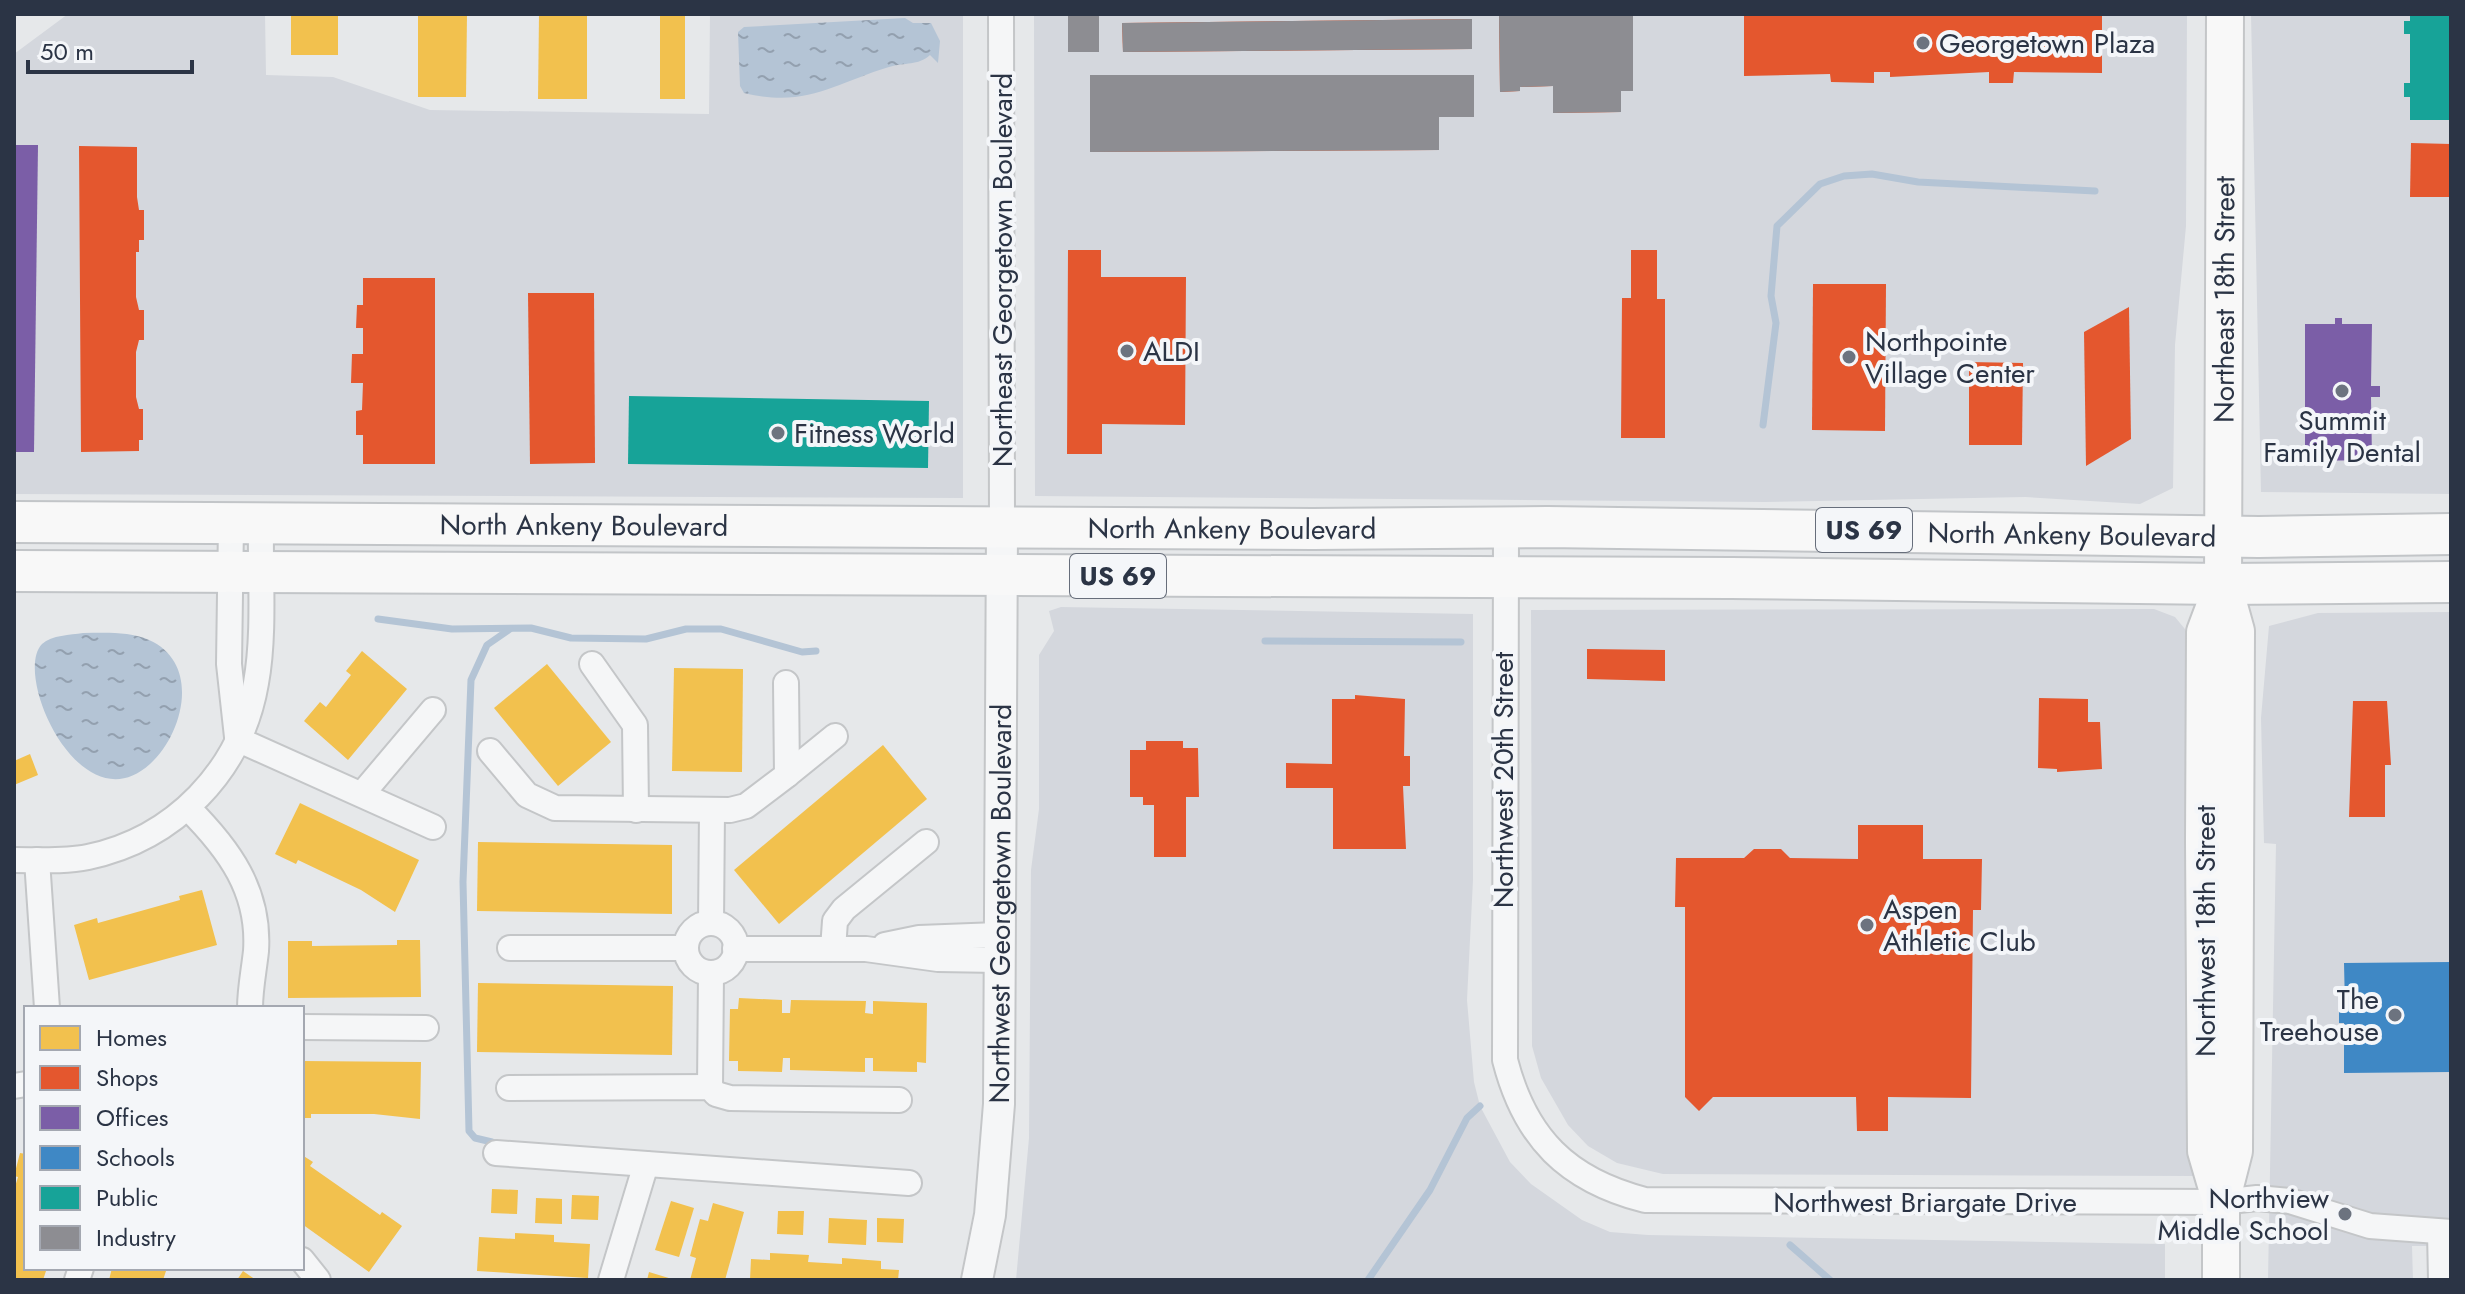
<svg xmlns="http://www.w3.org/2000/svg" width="2465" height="1294" viewBox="0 0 2465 1294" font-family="Jost,sans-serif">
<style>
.built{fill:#d4d7dd}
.water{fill:url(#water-ripples)}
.homes{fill:#f2c14e}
.shops{fill:#e4572e}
.offices{fill:#7b5ea7}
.schools{fill:#3f88c5}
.public{fill:#17a398}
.industry{fill:#8d8d92}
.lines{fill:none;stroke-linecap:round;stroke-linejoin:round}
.stream{stroke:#b4c4d5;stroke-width:7}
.minor-casing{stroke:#c4c6c8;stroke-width:28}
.tertiary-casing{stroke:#c4c6c8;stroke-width:34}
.secondary-casing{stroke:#c4c6c8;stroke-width:40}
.primary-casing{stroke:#c2c5c8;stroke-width:44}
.minor{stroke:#f5f6f7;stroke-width:24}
.tertiary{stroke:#f5f6f7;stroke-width:30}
.secondary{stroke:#f8f8f8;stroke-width:36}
.primary{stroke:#f8f8f8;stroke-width:40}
.poi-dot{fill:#6c737f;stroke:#f4f6f9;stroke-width:3}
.labels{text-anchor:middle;stroke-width:8;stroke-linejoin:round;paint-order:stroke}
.shield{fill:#f4f6f9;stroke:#676e7b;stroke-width:2}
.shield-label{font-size:26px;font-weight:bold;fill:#2b3445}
.poi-label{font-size:28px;fill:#2b3445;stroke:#f4f6f9;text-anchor:start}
.street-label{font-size:28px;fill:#2b3445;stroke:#f4f6f9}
</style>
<defs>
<pattern id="water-ripples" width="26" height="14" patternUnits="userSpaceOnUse" patternTransform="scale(2)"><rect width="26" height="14" fill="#b4c4d5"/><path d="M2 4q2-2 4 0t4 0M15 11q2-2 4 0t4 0" fill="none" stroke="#93a0af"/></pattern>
</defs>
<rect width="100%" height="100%" fill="#e6e8ea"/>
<g class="built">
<path d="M68,14H265L266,75L333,77L430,110L709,114L710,14H963V498L14,494V54Z"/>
<path d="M1034,14H2187L2186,226L2175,345L2173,488L2140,504L2025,497L1765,502L1035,496Z"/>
<path d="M2251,14H2451V494L2261,492Z"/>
<path d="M1061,607L1473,614V880L1467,1000L1474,1082L1480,1106L1510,1162L1531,1184L1582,1220L1610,1232L1648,1235L2165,1244V1280H1016L1029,1138L1031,870L1039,809V655L1054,631L1049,611Z"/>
<path d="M2154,609L2175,617L2189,634L2195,1176L1663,1174L1617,1163L1588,1146L1568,1125L1541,1078L1532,1046L1531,610Z"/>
<path d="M2451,612V1246H2412L2413,1280H2268L2276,844L2264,843L2261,718L2269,626L2318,613Z"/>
</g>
<g class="water">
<path d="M905,18L913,23H931L940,41L938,63L930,55C918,66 905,62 889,67C833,84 807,108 744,93L740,86L738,32L744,27Z"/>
<path d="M83,633C104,633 129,631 149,640C201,663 184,733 150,764C81,827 12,675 42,644C52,635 70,635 83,633Z"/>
</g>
<g class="homes">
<rect x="291" y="14" width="47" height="41"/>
<path d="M418,14H467L466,97H418Z"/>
<path d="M539,14H587V99H538Z"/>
<rect x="660" y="14" width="25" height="85"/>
<path d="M362,651L407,689L348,760L304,721L320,702L326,707L351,675L346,671Z"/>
<path d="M547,664L611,742L558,786L494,708Z"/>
<path d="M674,668L743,669L742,772L672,771Z"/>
<path d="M883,745L927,799L779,924L734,870Z"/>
<path d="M30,754L38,775L14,785V761Z"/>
<path d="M300,803L419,860L395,912L361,890L298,860L296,864L275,854Z"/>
<path d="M478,842L672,845V914L477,911Z"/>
<path d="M202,890L217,945L89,980L74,925L97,918L98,923L180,900L179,896Z"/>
<path d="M397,940H420L421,997L288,998V941H312V946L397,945Z"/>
<path d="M478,983L673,986L672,1055L477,1052Z"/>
<path d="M739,998L782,1000V1013H790L791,1000L866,1001L865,1013L873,1014V1001L927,1003L926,1063L917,1062V1072L873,1071V1058H865V1072L790,1070V1058H783L782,1072L738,1071V1061H729L730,1009H738Z"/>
<path d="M302,1061L421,1062L420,1119L374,1114H311V1118H302Z"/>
<path d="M20,1153L26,1154V1268H47L43,1280H14V1190L18,1177L14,1176Z"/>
<path d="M302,1155L313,1162L310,1166L380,1215L382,1212L402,1226L369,1272L302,1224Z"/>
<path d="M492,1189L518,1190L517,1214L491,1213Z"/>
<path d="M572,1195L599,1196L598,1220L571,1219Z"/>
<path d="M536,1198L562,1199V1224L535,1223Z"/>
<path d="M671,1201L694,1208L679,1257L655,1250Z"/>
<path d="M713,1203L744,1212L725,1280H690L696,1258L690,1256L700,1219L708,1221Z"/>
<path d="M778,1211H804L803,1235L777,1234Z"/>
<path d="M829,1218L867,1220L866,1245L828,1243Z"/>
<path d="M877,1218L904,1219L903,1243L877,1242Z"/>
<path d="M515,1233L554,1235V1242L590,1244L588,1278L477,1271L479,1237L515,1239Z"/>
<path d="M770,1253L809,1255L808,1262L842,1264V1258L881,1261V1269L899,1270L898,1280H750L751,1259L770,1260Z"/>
<path d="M112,1268H167L163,1280H109Z"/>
<path d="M243,1271L256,1280H237Z"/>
<path d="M649,1272L672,1279V1280H647Z"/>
</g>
<g class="shops">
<rect x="1068" y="14" width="31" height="38"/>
<path d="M1499,14H1633V91H1621V112L1553,113V86L1520,87V91L1500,92Z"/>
<path d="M1744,14H2102V73L2014,72L2013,83H1989V72L1890,77V72H1874V83L1831,82L1830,74L1744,76Z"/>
<path d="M1472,19V49L1123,52L1122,23Z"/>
<path d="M1090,75H1474V117H1439V150L1090,152Z"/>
<path d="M2411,143L2451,144V197H2410Z"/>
<path d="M79,146L137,147V197L139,210H144V240H139V252H136V297L139,310H144V340H139L136,352V397L139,409H143V440H139V451L81,452Z"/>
<path d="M1068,250H1101V277H1186L1185,425L1102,424V454H1067Z"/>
<path d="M1631,250H1657V299H1665V438H1621L1622,298H1631Z"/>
<path d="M363,278H435V464H363V435H356V411L362,410L363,383H351L352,354H363V328H356L357,305H363Z"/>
<path d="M1813,284H1886L1885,431L1812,430Z"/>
<path d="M528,293H594L595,463L530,464Z"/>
<path d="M2129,307L2131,439L2086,466L2084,332Z"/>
<path d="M1969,362L2023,363L2022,445H1969Z"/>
<path d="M1587,649L1665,650V681L1587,679Z"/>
<path d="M1355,695L1405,699L1404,756H1410V786H1403L1406,849H1333V788H1286V763L1332,764V699H1355Z"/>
<path d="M2039,698L2088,699V722H2100L2102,769L2057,772V769L2038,768Z"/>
<path d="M2353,701H2387L2391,765H2385V817H2349Z"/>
<path d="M1146,741H1183V748H1198L1199,797H1186V857H1154V805H1143V797H1130V750H1146Z"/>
<path d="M1858,825H1923V859H1982L1981,910H1973L1971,1098L1888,1097V1131H1857L1856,1097H1713L1699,1111L1685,1097V907H1675L1676,858H1744L1754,849H1781L1790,858L1858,859Z"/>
</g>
<g class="offices">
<path d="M14,145H38L34,452H14Z"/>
<path d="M2335,318H2342V324H2372L2371,386H2380V397H2371L2372,460L2305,461V324H2335Z"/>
</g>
<path class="schools" d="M2451,962V1072L2344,1073V1023H2339V1007H2345L2344,963Z"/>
<g class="public">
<path d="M2410,14H2451V120H2410V97H2404V83H2410V34H2404V21H2410Z"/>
<path d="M629,396L929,401L928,468L628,464Z"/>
</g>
<g class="industry">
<rect x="1068" y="14" width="31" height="38"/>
<path d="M1499,14H1633V91H1621V112L1553,113V86L1520,87V91L1500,92Z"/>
<path d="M1472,19V49L1123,52L1122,23Z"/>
<path d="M1090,75H1474V117H1439V150L1090,152Z"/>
</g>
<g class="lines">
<g class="stream">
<path d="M1763,425L1776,323L1771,296L1777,226L1820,184L1844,176L1872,174L1918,182L2095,191"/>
<path d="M378,619L452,629L531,628L571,638L646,639L686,629H721L802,652L816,651"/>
<path d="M1265,641L1461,642"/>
<path d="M492,1142L475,1138L469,1131L463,882L471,680L487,645L510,629"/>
<path d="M1790,1245L1830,1280"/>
<path d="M1368,1280L1430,1190L1467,1118L1480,1106"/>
</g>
<g class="minor-casing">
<g id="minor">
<path d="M1001,14L1002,527"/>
<path d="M231,524L229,664L237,737"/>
<path d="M1506,528L1505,1060C1525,1138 1567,1180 1645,1200L2221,1202L2257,1198L2290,1201L2370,1226L2451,1232"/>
<path d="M592,664L635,725L636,810"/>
<path d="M237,739L433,827"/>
<path d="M490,751L527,795L555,808L730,810L746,806L787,775L786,683"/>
<path d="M787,775L835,736"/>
<path d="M362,794L433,710"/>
<path d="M188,808C229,849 260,891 256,951C254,970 250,989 250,1008"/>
<path d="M14,860C38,860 64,862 88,857C174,839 241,771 256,683C265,634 260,574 261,523"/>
<path d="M37,860L47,1008"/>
<path d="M711,923L712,811"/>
<circle cx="711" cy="948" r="25"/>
<path d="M885,945L919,938L998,935"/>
<path d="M510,948H685"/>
<path d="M735,949H866L938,959L998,960"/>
<path d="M833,949L835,921L844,909L926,842"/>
<path d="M302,1027L426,1028"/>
<path d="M14,1086L26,1084"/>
<path d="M710,1087L711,973"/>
<path d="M509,1088L710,1087L716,1094L730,1098L899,1100"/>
<path d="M496,1153L909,1183"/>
<path d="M2440,1232L2441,1280"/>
<path d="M302,1260L318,1280"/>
<path d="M77,1280L81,1268"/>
<path d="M611,1280L646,1164"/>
</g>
</g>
<g class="tertiary-casing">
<g id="tertiary">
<path id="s1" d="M977,1280L990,1215L999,1104L1002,527"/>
</g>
</g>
<g class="secondary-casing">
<g id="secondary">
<path id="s2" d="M2221,1202L2234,1151L2236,631L2223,584L2225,14"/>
<path d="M2221,1280V1202L2206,1151L2204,842L2205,632L2223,584"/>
</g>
</g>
<g class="primary-casing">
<g id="primary">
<path id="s3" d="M14,522L1313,529L1547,527L2259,537L2451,534"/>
<path d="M14,571L1731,578L2223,584L2451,582"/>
</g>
</g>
<use href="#minor" class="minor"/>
<use href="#tertiary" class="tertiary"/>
<use href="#secondary" class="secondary"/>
<use href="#primary" class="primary"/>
</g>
<g class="poi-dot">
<circle cx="1923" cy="43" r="8"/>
<circle cx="1127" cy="351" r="8"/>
<circle cx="1849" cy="357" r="8"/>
<circle cx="2342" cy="391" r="8"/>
<circle cx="778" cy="433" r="8"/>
<circle cx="1867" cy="925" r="8"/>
<circle cx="2395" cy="1015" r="8"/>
<circle cx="2345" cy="1214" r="8"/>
</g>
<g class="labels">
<g class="shield">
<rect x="1816" y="508" width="96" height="44" rx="6"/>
<rect x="1070" y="554" width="96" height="44" rx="6"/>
</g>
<g class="shield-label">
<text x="1864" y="539">US 69</text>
<text x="1118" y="585">US 69</text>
</g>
<g class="poi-label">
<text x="1939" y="53">Georgetown Plaza</text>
<text x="1865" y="351">Northpointe<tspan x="1865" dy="32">Village Center</tspan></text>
<text x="1143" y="361">ALDI</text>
<text x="2342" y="430" text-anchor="middle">Summit<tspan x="2342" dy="32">Family Dental</tspan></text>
<text x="794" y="443">Fitness World</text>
<text x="1883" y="919">Aspen<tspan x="1883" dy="32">Athletic Club</tspan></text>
<text x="2379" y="1009" text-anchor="end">The<tspan x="2379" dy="32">Treehouse</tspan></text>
<text x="2329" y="1208" text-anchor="end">Northview<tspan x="2329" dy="32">Middle School</tspan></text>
</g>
<g class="street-label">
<text transform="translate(1002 270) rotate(-90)" y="10">Northeast Georgetown Boulevard</text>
<text dy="10" stroke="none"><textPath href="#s2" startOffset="906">Northeast 18th Street</textPath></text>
<text dy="10" stroke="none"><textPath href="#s3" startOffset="570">North Ankeny Boulevard</textPath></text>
<text dy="10" stroke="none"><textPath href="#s3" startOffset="1218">North Ankeny Boulevard</textPath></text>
<text dy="10" stroke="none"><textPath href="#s3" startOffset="2058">North Ankeny Boulevard</textPath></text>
<text transform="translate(1503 780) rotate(-90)" y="10">Northwest 20th Street</text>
<text dy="10" stroke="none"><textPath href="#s1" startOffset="378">Northwest Georgetown Boulevard</textPath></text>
<text transform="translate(2205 931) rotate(-90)" y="10">Northwest 18th Street</text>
<text x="1925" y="1212">Northwest Briargate Drive</text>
</g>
</g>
<rect width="2465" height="1294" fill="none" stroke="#2b3445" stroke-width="32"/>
<rect x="24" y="1006" width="280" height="264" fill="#f4f6f9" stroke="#a4a8b1" stroke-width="2"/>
<rect x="40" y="1026" width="40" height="24" fill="#f2c14e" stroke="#a4a8b1" stroke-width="2"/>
<text x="96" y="1046" font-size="24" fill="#2b3445">Homes</text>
<rect x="40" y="1066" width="40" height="24" fill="#e4572e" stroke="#a4a8b1" stroke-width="2"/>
<text x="96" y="1086" font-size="24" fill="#2b3445">Shops</text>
<rect x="40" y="1106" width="40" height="24" fill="#7b5ea7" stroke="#a4a8b1" stroke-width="2"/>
<text x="96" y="1126" font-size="24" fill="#2b3445">Offices</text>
<rect x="40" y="1146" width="40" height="24" fill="#3f88c5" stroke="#a4a8b1" stroke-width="2"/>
<text x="96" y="1166" font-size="24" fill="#2b3445">Schools</text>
<rect x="40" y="1186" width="40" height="24" fill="#17a398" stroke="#a4a8b1" stroke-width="2"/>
<text x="96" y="1206" font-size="24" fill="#2b3445">Public</text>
<rect x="40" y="1226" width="40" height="24" fill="#8d8d92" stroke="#a4a8b1" stroke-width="2"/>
<text x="96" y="1246" font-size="24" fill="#2b3445">Industry</text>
<path d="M28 60v12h164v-12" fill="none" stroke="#2b3445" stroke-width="4"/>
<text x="40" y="60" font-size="24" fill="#2b3445" stroke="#f4f6f9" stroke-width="6" paint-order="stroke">50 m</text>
</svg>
